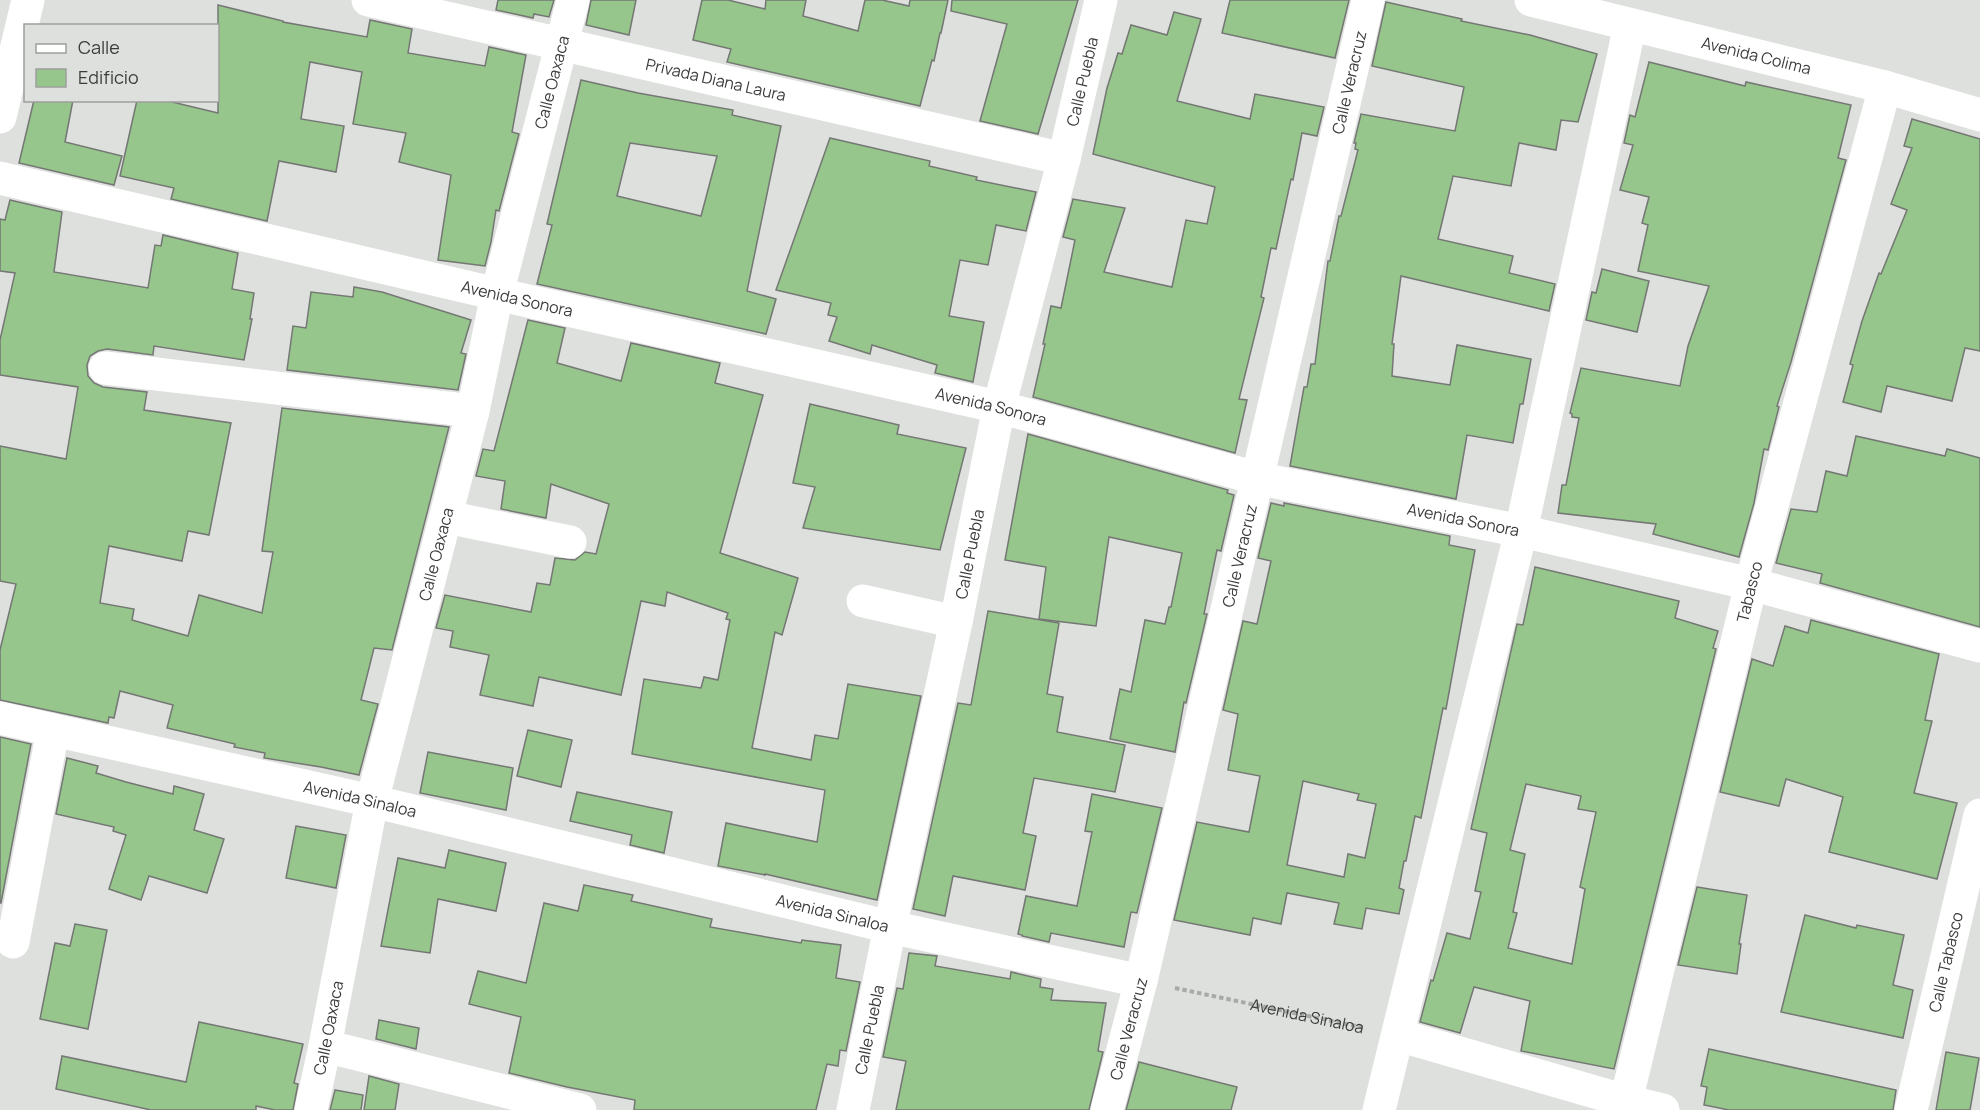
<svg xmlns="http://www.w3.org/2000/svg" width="1980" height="1110" viewBox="0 0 1980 1110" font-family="Manrope,sans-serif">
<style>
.building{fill:#96c68c;stroke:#747773;stroke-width:1.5;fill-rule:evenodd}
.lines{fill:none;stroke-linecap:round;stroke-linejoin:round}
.path{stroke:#a8aaa7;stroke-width:4;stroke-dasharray:4.5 3;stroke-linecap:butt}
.minor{stroke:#fff;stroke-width:33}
.labels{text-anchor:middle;stroke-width:6;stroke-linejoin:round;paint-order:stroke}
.street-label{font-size:16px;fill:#3c3d3b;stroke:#dde0dc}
</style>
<rect width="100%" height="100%" fill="#dde0dc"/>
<g class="building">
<path d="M498,0H554L549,17L534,14L533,18L496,10Z"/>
<path d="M591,0H636L629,35L586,25Z"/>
<path d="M702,0H728L765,9L766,0H806L803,16L858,31L865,0H882L909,6L910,0H948L941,33H940L934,61L932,60L920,106L727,62L731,49L693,40Z"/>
<path d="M952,0H1078L1038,134L980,121L1007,24L951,11Z"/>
<path d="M1230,0H1349L1335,58L1222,33Z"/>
<path d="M1386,2L1462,19L1461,21L1530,35L1597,54L1578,122L1561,120L1556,150L1519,143L1511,186L1453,176L1438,239L1513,256L1509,273L1555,284L1549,311L1401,276L1392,344H1394L1392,376L1450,385L1457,345L1531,359L1523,404H1520L1513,443L1467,435L1456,499L1290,466L1304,387H1307L1311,364H1315L1328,261H1330L1339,216H1341L1358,150L1355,149L1356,143H1354L1361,114L1455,131L1464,87L1372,66Z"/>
<path d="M218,5L283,21V22L367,37L370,20L412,29L408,53L485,66L489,47L526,55L512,132L519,134L499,211L496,210L491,242L485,266L438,260L451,175L399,162L406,133L353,124L362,72L310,62L301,119L344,126L336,172L279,161L267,221L171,199L174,188L120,176L137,100H164L218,113Z"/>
<path d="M1174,12L1201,19L1177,101L1250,119L1255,94L1324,107L1317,136L1302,133L1293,180L1291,179L1276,249L1271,248L1261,297L1264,298L1239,399L1247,400L1235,453L1033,397L1045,344H1043L1051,306L1061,308L1075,240L1063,237L1073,199L1125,208L1104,272L1172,287L1186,220L1207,224L1215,187L1093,154L1107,88L1118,53L1122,54L1131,25L1167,35Z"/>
<path d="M1649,62L1745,86L1746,82L1851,105L1838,158L1846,160L1791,362L1777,406L1779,407L1768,450L1764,449L1754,503L1739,557L1653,534L1656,524L1558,513L1562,485H1566L1579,418L1572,417V414L1570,413L1581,368L1680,386L1688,346L1709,286L1638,271L1648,225L1642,223L1649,197L1620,190L1633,145L1624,143L1630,115L1635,117Z"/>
<path d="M581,80L638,93L733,110L732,115L781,126L747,291L776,299L766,334L537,284L552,225L547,224ZM630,143L717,156L701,216L617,196Z"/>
<path d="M34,100H73L65,142L122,156L114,185L19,163Z"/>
<path d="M1912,119L1980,139V351L1965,348L1952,401L1887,386L1881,412L1843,402L1853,365L1850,364L1862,321L1879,273L1881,274L1907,210L1891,204L1912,148L1904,146Z"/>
<path d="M830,138L930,161L929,166L977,177L976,180L1036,192L1026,231L996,225L988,265L960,260L949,316L984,322L973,382L935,373L937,365L872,345L870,354L829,341L837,317L828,315L831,303L776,290Z"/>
<path d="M10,200L62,212L54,272L148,288L155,245L161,246L163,235L238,253L232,289L254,293L250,319H252L244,360L154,346L153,355L107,349L98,351L90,356L87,365L88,376L94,383L103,387L147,392L144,410L231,423L209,535L188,531L182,561L109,546L100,603L134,609L132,620L188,636L199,595L262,613L273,552L262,551L282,408L449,427L392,650L374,648L361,700L378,704L359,775L321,767L264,758L265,753L234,747L235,744L167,728L173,705L120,691L114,718L109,717L108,723L0,700V650L16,584L0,581V446L66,459L78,387L0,375V340L15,273L0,271V219L5,220Z"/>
<path d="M1602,269L1649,281L1637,332L1586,320L1592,292L1596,293Z"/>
<path d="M354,287L382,292L471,320L461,353L466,354L458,390L287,370L293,326L306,328L311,292L353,297Z"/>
<path d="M528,320L565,328L557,363L621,381L631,343L720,363L715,383L763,395L720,553L798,578L782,635L775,632L752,748L811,760L815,735L838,739L848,684L921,696L877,900L765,874V875L718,866L726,823L817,842L825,790L632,754L644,679L701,688L704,677L718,680L730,620L726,619L728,613L667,592L665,606L641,601L621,695L539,677L533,706L480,695L489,655L450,647L453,631L436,628L445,595L531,612L537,583L550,585L555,558L575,560L585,552L596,554L609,504L551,484L546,518L501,509L505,481L476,476L483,449L494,451Z"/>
<path d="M810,404L899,425L897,434L966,448L940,550L803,528L815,487L793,483Z"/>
<path d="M1028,434L1228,490L1227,493L1234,495L1221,551L1217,550L1204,614H1207L1186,703L1184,702L1175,752L1110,739L1120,689L1131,692L1145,620L1165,624L1169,607H1171L1182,553L1109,537L1096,626L1039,619L1046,567L1005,560Z"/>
<path d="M1856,436L1945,456L1947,449L1980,458V627L1820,583L1822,574L1776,563L1791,509L1817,512L1826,471L1847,476Z"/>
<path d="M1271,503L1284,506V503L1450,536L1449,545L1475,550L1446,709L1443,708L1421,818L1415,816L1406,861H1404L1399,888L1404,890L1399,914L1366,908L1362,929L1334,924L1339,903L1287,893L1281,924L1253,918L1250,935L1174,920L1197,822L1249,832L1260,776L1228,770L1238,714L1223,710L1243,621L1257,624L1271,561L1258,558ZM1303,781L1359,794L1357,800L1376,804L1365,858L1348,854L1344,877L1287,865Z"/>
<path d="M1535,567L1679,601L1675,618L1718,631L1713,648L1716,649L1614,1069L1521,1051L1530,1001L1474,987L1460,1033L1420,1022L1431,980L1433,981L1447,933L1470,939L1481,892L1475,891L1487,833L1471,829L1517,624L1523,625ZM1526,784L1581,796L1578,809L1596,812L1580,887L1585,889L1572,964L1508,948L1517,913L1513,912L1525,854L1510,850Z"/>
<path d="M988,611L1059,623L1047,694L1063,697L1057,732L1125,745L1115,792L1034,778L1023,833L1036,836L1025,890L953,876L945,916L913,909L958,703L971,705Z"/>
<path d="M1811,620L1939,654L1925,720L1932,721L1914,793L1957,803L1937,879L1829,852L1843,797L1786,779L1779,806L1720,792L1752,659L1773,666L1785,626L1808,633Z"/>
<path d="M528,730L572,740L561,787L517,776Z"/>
<path d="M0,737L31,744L1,903H0Z"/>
<path d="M428,752L513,768L506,810L420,793Z"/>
<path d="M67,758L98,766L96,773L126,782L173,794L174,786L204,794L194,830L224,839L207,893L149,876L141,900L109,889L126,835L113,831L114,827L56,814Z"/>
<path d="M577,792L672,812L664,853L630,845L632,835L570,821Z"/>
<path d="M1092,794L1162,808L1137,913L1131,912L1124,947L1051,933L1049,942L1022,936V935L1018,934L1026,896L1077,906L1092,832L1085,831Z"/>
<path d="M296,826L346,835L336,888L286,878Z"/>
<path d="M449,850L506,863L496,911L438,899L430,953L381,946L398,858L445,868Z"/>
<path d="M584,885L633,895L631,901L712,919L710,927L801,943L802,940L841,945L836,978L860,982L846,1051L840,1050L838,1066L827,1064L816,1110H634L635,1100L567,1087L509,1073L521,1017L469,1004L478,971L526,983L544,903L578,911Z"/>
<path d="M1697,887L1747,895L1739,944H1741L1737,974L1678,965Z"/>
<path d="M1805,915L1856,928L1857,925L1904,935L1893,985L1913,990L1903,1038L1781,1012Z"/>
<path d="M75,924L107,930L88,1029L40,1019L55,943L70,946Z"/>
<path d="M909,953L937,956L935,966L1010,979L1011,972L1041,979L1040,987L1053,989L1051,1000L1106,1003L1098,1051L1103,1052L1089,1110H896L906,1061L883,1057L897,988L903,989Z"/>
<path d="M379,1020L419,1028L416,1049L376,1039Z"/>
<path d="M199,1022L303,1044L294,1083L298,1084L293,1110H275L256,1106V1110H151L56,1089L62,1056L186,1082Z"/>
<path d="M1709,1049L1896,1090L1893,1110H1729L1704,1105L1707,1087L1701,1086Z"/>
<path d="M1946,1052L1979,1058L1970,1110H1936Z"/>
<path d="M1139,1062L1237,1087L1231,1110H1126Z"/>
<path d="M369,1076L399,1084L395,1110H364Z"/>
<path d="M335,1090L363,1095L361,1110H330Z"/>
</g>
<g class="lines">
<path class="path" id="s1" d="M1175,988L1365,1028"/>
<g class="minor">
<path id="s2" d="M368,0L1064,159"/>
<path id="s3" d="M1531,0L1885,87L1980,115"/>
<path d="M0,117L28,0"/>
<path id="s4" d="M0,178L497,294L999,407L1256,478L1521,531L1751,584L1980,646"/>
<path d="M105,368L473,411"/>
<path d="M446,517L570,542"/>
<path d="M863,601L956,622"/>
<path id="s5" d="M0,718L372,801L890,927L1141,981"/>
<path d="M13,942L53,730"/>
<path d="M1398,1035L1626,1101L1663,1110"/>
<path d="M325,1046L580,1110"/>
<path id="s6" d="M1626,1101L1751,584L1885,87"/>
<path id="s7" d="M311,1110L325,1046L372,801L473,411L497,294L573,0"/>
<path id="s8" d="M853,1110L890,927L956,622L999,407L1064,159L1101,0"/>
<path id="s9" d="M1107,1110L1141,981L1368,0"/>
<path d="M1379,1110L1521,531L1630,25"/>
<path id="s10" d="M1911,1110L1980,815"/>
</g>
</g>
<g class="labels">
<g class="street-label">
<text dy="6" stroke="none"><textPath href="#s3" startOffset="232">Avenida Colima</textPath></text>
<text dy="6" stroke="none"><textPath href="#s2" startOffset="357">Privada Diana Laura</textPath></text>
<text dy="6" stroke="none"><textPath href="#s8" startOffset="1054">Calle Puebla</textPath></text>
<text dy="6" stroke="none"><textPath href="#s7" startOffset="1056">Calle Oaxaca</textPath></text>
<text dy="6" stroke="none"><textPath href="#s9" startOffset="1056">Calle Veracruz</textPath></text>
<text dy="6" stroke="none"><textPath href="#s4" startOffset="531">Avenida Sonora</textPath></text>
<text dy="6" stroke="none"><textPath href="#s4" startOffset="1017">Avenida Sonora</textPath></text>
<text dy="6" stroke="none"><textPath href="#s4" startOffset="1503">Avenida Sonora</textPath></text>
<text dy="6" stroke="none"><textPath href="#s8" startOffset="568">Calle Puebla</textPath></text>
<text dy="6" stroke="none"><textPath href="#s7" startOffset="570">Calle Oaxaca</textPath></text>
<text dy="6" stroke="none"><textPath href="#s9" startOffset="570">Calle Veracruz</textPath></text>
<text dy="6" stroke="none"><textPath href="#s6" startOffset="524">Tabasco</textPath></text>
<text dy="6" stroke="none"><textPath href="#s5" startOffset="369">Avenida Sinaloa</textPath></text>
<text dy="6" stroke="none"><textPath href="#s5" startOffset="855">Avenida Sinaloa</textPath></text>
<text dy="6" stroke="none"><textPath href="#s10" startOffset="152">Calle Tabasco</textPath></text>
<text dy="6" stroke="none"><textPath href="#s1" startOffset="135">Avenida Sinaloa</textPath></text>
<text dy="6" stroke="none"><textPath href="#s7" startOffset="84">Calle Oaxaca</textPath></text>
<text dy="6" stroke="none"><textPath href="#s9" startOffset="84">Calle Veracruz</textPath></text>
<text dy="6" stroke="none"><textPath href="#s8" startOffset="82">Calle Puebla</textPath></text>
</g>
</g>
<rect x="24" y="24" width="195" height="78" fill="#dde0dc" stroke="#9d9f9c" stroke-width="1.5"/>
<rect x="36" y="44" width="30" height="9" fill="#ffffff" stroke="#9d9f9c" stroke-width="1.5"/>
<text x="78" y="54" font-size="18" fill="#3c3d3b">Calle</text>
<rect x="36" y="69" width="30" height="18" fill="#96c68c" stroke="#9d9f9c" stroke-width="1.5"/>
<text x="78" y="84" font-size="18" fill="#3c3d3b">Edificio</text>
</svg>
